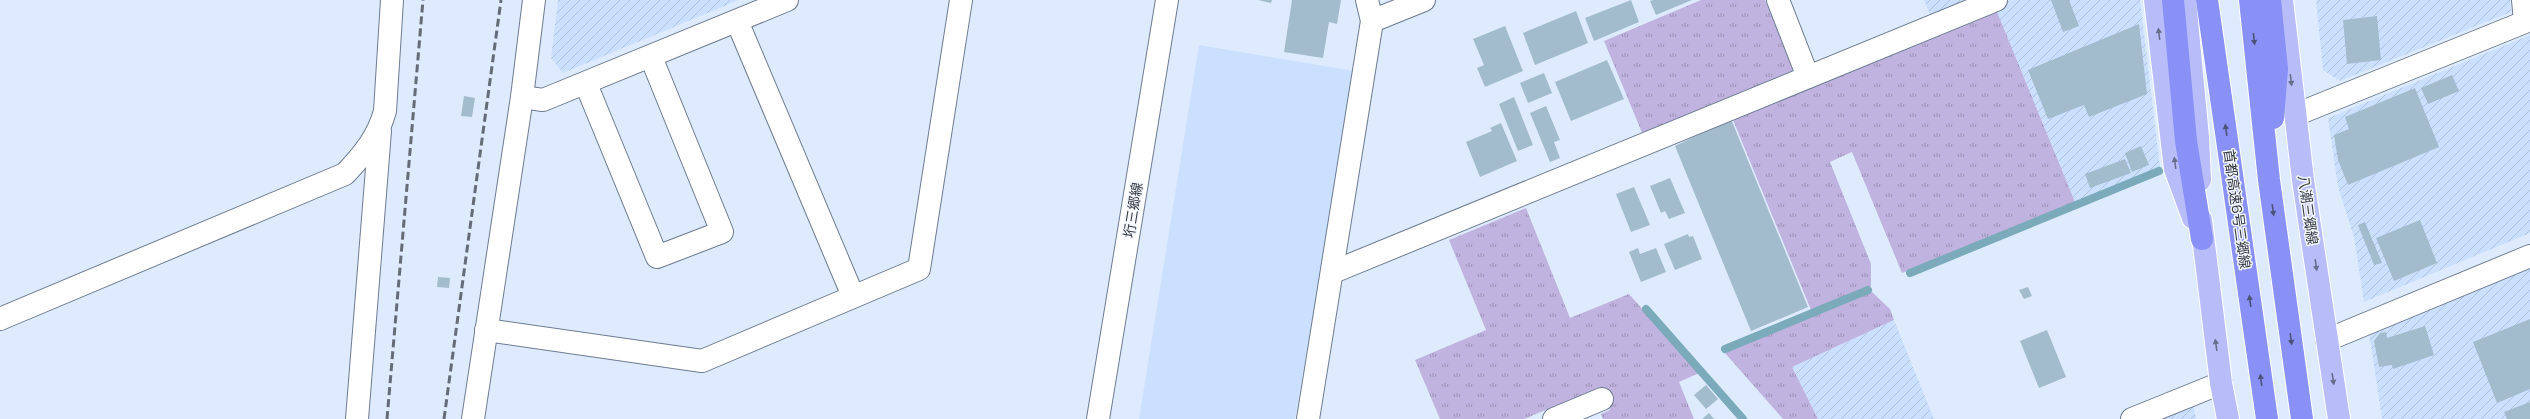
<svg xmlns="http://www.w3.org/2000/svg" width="2530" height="419" viewBox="0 0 2530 419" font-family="'Space Grotesk','Noto Sans JP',sans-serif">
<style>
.built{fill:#cbe0fe}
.industrial{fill:url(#industrial-furrows)}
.grass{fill:url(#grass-tufts)}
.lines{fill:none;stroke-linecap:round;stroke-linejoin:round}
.stream{stroke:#7baaba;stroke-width:8}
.building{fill:#a3bccd}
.minor-casing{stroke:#6d7b91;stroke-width:24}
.major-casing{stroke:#fff;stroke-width:24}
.highway-casing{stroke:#fff;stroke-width:24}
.minor{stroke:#fff;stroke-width:22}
.major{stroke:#b8bdfa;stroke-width:22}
.highway{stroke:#8991f6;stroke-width:22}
.rail{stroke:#646c78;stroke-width:3;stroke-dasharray:8 4;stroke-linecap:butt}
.oneway{fill:#686d8c}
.oneway2{fill:#4c5378}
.labels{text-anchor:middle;stroke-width:3;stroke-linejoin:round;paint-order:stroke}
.street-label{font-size:14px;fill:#323842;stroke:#f4f7fc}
</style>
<defs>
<pattern id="industrial-furrows" width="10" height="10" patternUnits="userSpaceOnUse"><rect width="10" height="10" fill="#cbe0fe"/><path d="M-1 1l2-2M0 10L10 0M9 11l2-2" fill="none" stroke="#afc1db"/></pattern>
<pattern id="grass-tufts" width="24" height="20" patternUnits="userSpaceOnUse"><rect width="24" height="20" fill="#c0b3df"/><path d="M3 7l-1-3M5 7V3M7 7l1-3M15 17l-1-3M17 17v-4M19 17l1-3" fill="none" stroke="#9d93b6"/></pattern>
</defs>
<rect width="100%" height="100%" fill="#deebfe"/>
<path class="built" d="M1199,45L1354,71L1295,419H1139Z"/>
<g class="industrial">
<path d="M558,0H739L563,73L551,58Z"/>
<path d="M1924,0H1969L1930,15Z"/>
<path d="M2011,0H2140L2160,167L2075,202L1995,7Z"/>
<path d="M2316,0H2510L2511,12L2340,81L2323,70Z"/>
<path d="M2530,35V233L2364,302L2354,237L2338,187L2328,118Z"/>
<path d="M2530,266V419H2382L2369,333Z"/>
<path d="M1894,320L1934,419H1818L1792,367Z"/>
<path d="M2193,403L2196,419H2155Z"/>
</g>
<g class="grass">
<path d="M1701,0H1765L1795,72L1643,135L1604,41Z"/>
<path d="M1995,7L2075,202L1902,273L1852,152L1830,162L1871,264V286L1811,310L1731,115Z"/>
<path d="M1526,208L1570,318L1629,294L1699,373L1679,382L1694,419H1603L1601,414L1610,410L1601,387L1524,419H1440L1415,360L1486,330L1449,240Z"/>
<path d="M1872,292L1890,309L1894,320L1792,367L1818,419H1783L1724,352Z"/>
</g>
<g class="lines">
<g class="stream">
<path d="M1910,273L2159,171"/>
<path d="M1646,309L1743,419"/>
<path d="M1725,349L1868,290"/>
</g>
</g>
<g class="building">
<path d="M1258,0H1272L1271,3Z"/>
<path d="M1292,0H1341L1337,24L1329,22L1323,58L1284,52Z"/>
<path d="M1631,0L1639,22L1594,41L1585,18Z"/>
<path d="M1653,0H1692L1656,15L1650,1Z"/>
<path d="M2051,0H2069L2079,26L2063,32Z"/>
<path d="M1576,11L1588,43L1535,65L1523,33Z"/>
<path d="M2377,16L2381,60L2347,64L2343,20Z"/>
<path d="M2139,24L2147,94L2089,117L2084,105L2048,119L2028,70Z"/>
<path d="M1505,26L1523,71L1485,87L1477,68L1484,65L1473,39Z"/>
<path d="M1607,60L1624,99L1571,121L1555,82Z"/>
<path d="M1544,73L1552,93L1528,103L1520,83Z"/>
<path d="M2452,75L2459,91L2428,104L2421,88Z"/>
<path d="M2415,88L2439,147L2348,185L2338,160L2334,135L2349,129L2345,117Z"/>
<path d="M464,96L475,98L472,117L461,116Z"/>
<path d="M1514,97L1533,145L1518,151L1499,104Z"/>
<path d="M1546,106L1560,140L1554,142L1560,158L1550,162L1530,113Z"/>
<path d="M1731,119L1808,307L1751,331L1675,146Z"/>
<path d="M1501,123L1517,161L1480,177L1466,142L1492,131L1490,128Z"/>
<path d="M2141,146L2149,165L2132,172L2125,153Z"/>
<path d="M2125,159L2131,173L2090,188L2085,174Z"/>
<path d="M1670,178L1685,213L1669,219L1665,211L1661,213L1650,186Z"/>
<path d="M1634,187L1650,225L1631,232L1616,194Z"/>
<path d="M2420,220L2437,263L2394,281L2376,238Z"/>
<path d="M2365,222L2382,263L2374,265L2358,225Z"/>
<path d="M1688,234L1689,237L1693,236L1702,259L1675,270L1664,244Z"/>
<path d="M1638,248L1640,254L1656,248L1666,272L1641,282L1629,252Z"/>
<path d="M438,277L450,278L449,288L437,287Z"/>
<path d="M2028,287L2032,296L2024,299L2019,290Z"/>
<path d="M2530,319V389L2497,403L2473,342Z"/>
<path d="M2425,326L2434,355L2393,369L2392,365L2379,367L2374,341L2380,333L2386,332L2387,338Z"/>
<path d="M2047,330L2066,377L2039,388L2020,341Z"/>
<path d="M1706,385L1718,399L1706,409L1694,395Z"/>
<path d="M2530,402V419H2507L2504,412Z"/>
<path d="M1709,413L1714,419H1702Z"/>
</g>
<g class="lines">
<g class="minor-casing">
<g id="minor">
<path d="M1778,0L1808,77"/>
<path d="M737,21L853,296"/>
<path d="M1372,21L1424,0"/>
<path d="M586,84L657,257L722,232L651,57"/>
<path d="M522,97L543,100L787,0"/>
<path d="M2295,115L2525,22L2523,0"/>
<path d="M1333,272L1996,0"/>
<path d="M0,319L345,174C363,155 378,137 385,111L392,0"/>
<path d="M486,330L702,361L919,269L961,0"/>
<path d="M2327,340L2530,256"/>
<path d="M357,419L380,131"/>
<path d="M473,419L522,97L534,0"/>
<path d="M1098,419L1167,0"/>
<path d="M1308,419L1372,21L1367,0"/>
<path d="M1554,419L1602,399"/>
<path d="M2132,419L2221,383"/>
</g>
</g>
<g class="major-casing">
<g id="major">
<path d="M2155,0L2175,169L2193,218"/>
<path d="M2185,0L2198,137L2200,180"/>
<path d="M2282,0L2303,180L2339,419"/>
<path d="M2201,220L2221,383L2228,419"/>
</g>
</g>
<g class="highway-casing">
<g id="highway">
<path d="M2173,0L2186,141L2202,239"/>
<path d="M2207,0L2267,419"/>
<path d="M2250,0L2269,180L2302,419"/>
<path d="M2270,0L2277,69L2273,118"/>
</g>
</g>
<use href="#minor" class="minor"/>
<use href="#major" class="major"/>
<use href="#highway" class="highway"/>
<g class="rail">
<path d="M387,419L423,0"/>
<path d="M444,419L501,0"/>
</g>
</g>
<defs><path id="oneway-solid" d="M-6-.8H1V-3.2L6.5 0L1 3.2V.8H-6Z"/></defs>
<g class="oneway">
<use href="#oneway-solid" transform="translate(2159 34) rotate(-97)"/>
<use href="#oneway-solid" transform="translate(2291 80) rotate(83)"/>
<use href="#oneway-solid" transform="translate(2175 163) rotate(-98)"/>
<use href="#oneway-solid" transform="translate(2316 265) rotate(82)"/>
<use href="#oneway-solid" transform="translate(2216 345) rotate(-98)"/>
<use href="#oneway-solid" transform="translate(2333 379) rotate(81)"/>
</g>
<g class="oneway2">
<use href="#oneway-solid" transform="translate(2254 39) rotate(84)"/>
<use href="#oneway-solid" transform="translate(2226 130) rotate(-98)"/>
<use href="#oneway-solid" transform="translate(2273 210) rotate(82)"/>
<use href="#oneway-solid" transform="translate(2250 301) rotate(-98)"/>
<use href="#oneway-solid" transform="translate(2291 339) rotate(82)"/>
<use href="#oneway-solid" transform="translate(2261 380) rotate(-98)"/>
</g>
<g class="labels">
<g class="street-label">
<text transform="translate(2237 209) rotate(82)" y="5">首都高速6号三郷線</text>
<text transform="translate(1133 210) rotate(-81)" y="5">垳三郷線</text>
<text transform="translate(2308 210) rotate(82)" y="5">八潮三郷線</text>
</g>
</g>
</svg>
